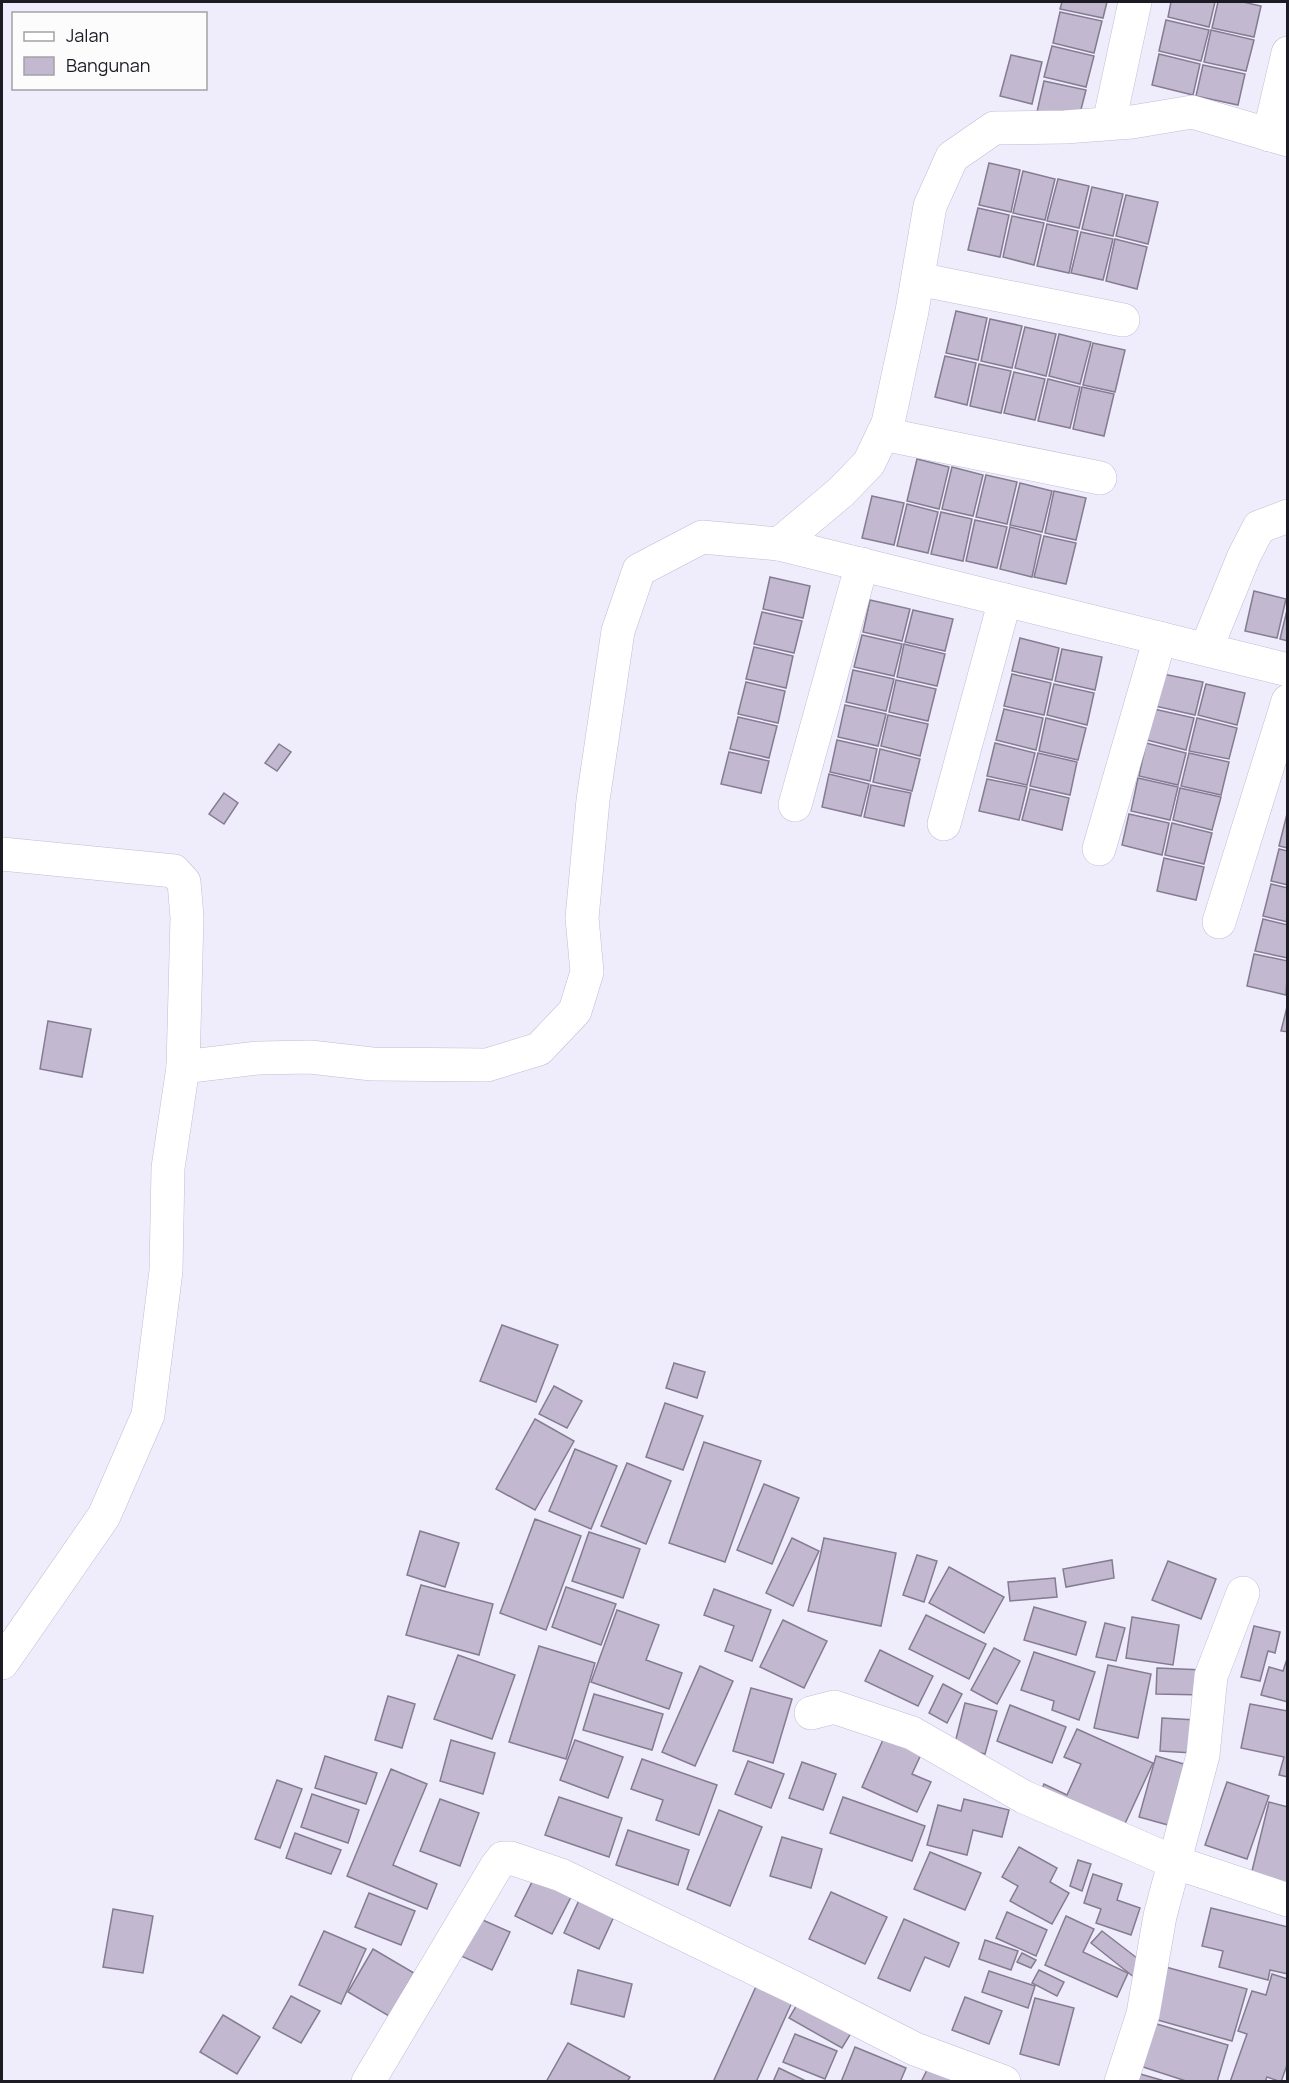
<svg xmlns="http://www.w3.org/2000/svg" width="1289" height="2083" viewBox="0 0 1289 2083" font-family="Manrope,sans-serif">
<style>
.building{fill:#c2b8cf;stroke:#857c92;stroke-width:1.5}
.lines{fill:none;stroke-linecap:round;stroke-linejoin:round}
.minor-casing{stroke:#c0bcd5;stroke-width:34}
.minor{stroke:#fff;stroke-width:33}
</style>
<rect width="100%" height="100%" fill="#efedfc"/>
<g class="building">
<path d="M1062,2H1107L1103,18L1060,9Z"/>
<path d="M1171,2H1215L1209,27L1168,17Z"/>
<path d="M1218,2H1243L1261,6L1254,37L1212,28Z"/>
<path d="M1060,12L1102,21L1094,53L1053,43Z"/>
<path d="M1166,20L1209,30L1201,61L1159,51Z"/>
<path d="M1211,30L1254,40L1246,71L1204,62Z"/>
<path d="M1052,46L1094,56L1086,87L1044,77Z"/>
<path d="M1159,54L1200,64L1193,95L1152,85Z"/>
<path d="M1011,55L1042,62L1032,104L1000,96Z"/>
<path d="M1203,65L1245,74L1238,105L1196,96Z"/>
<path d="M1044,81L1086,90L1078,121L1037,112Z"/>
<path d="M989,163L1020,170L1011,212L979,205Z"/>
<path d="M1023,171L1055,179L1045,220L1013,213Z"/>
<path d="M1058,179L1089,186L1079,228L1047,221Z"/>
<path d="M1092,187L1123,194L1113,236L1082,229Z"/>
<path d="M1126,195L1158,202L1148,244L1116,236Z"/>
<path d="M978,208L1009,215L1000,257L968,250Z"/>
<path d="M1012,216L1044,223L1034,265L1003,257Z"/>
<path d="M1047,224L1078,231L1069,273L1037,266Z"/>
<path d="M1081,232L1113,239L1103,280L1071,273Z"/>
<path d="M1115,239L1147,247L1137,289L1106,281Z"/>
<path d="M956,311L987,318L978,360L946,353Z"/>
<path d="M990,319L1022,326L1012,368L981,361Z"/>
<path d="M1025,327L1056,334L1046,376L1015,368Z"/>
<path d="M1059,334L1091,342L1080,384L1049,376Z"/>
<path d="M1093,343L1125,350L1115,392L1083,385Z"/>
<path d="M945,356L976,363L967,405L935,397Z"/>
<path d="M979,364L1011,371L1001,413L970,406Z"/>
<path d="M1014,372L1045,379L1035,420L1004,413Z"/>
<path d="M1048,379L1080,387L1070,428L1038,421Z"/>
<path d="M1082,387L1114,394L1104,436L1073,429Z"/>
<path d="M917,459L949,467L939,509L907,501Z"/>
<path d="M952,467L983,475L973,516L942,509Z"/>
<path d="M986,475L1017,482L1007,524L976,517Z"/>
<path d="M1020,483L1052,491L1042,532L1010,525Z"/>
<path d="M1054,491L1086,498L1076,540L1045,533Z"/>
<path d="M872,496L904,503L894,545L862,538Z"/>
<path d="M907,504L938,512L928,553L897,546Z"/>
<path d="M941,512L972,519L963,561L931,554Z"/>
<path d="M975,520L1007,527L997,568L966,561Z"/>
<path d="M1010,527L1041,535L1032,577L1000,569Z"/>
<path d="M1044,536L1076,543L1066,584L1034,577Z"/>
<path d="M770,577L810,586L803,618L763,609Z"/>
<path d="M1254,591L1286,599L1277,638L1245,631Z"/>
<path d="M870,600L910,609L902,641L863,632Z"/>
<path d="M1288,606V641L1280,639Z"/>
<path d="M913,610L953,619L945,651L905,642Z"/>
<path d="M762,612L802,621L794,653L754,644Z"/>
<path d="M862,635L902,644L894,676L854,667Z"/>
<path d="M1020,638L1059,648L1052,680L1012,671Z"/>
<path d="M904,644L945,654L937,686L897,677Z"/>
<path d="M754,647L793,656L786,688L746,679Z"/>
<path d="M1062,649L1102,657L1095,690L1055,681Z"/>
<path d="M853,670L894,679L886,711L846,702Z"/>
<path d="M1012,674L1051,683L1044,715L1004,706Z"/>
<path d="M1163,674L1203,682L1195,715L1155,706Z"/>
<path d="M896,680L936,689L928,721L889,712Z"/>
<path d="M746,682L785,691L778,723L738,714Z"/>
<path d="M1054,684L1094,693L1087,725L1047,715Z"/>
<path d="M1206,684L1245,693L1237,725L1198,715Z"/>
<path d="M845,705L886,714L878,746L838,737Z"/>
<path d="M1004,709L1043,718L1036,750L996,740Z"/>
<path d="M1154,709L1194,718L1186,750L1147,740Z"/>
<path d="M888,715L928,724L920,756L881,746Z"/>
<path d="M738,717L777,726L769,758L730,749Z"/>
<path d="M1046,718L1086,728L1078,760L1039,751Z"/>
<path d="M1197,718L1237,728L1229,759L1189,751Z"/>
<path d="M837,740L877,749L870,781L830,772Z"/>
<path d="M995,743L1035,753L1027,785L987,776Z"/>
<path d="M1146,743L1186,753L1178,785L1139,776Z"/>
<path d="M279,744L291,752L277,771L265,763Z"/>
<path d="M880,749L920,759L912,791L873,782Z"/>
<path d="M729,752L769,761L761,793L721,784Z"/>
<path d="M1038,753L1077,762L1070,795L1030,786Z"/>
<path d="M1189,753L1229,762L1221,795L1181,786Z"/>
<path d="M829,774L869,784L861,816L822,807Z"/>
<path d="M1138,778L1178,787L1170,820L1131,811Z"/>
<path d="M987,779L1027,787L1019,820L979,811Z"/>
<path d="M871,785L911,793L904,826L864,817Z"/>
<path d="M1180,788L1221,797L1212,830L1173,820Z"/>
<path d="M1030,789L1069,798L1062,830L1022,820Z"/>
<path d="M224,793L238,803L224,824L209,814Z"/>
<path d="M1129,814L1169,823L1162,855L1122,845Z"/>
<path d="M1287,814H1288V848L1279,846Z"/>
<path d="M1172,823L1212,833L1204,864L1165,855Z"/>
<path d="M1279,849L1288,851V885L1271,881Z"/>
<path d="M1164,858L1204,867L1196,900L1157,891Z"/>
<path d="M1271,884L1288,888V922L1263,916Z"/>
<path d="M1263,919L1288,925V958L1255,951Z"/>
<path d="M1254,954L1288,961L1286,995L1247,986Z"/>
<path d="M1288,1003V1032L1281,1031Z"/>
<path d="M48,1021L91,1029L82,1077L40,1069Z"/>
<path d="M502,1325L558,1345L536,1402L480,1381Z"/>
<path d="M674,1363L705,1372L697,1398L666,1388Z"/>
<path d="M554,1386L582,1401L567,1428L539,1414Z"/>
<path d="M665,1403L703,1416L683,1470L646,1457Z"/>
<path d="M535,1419L574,1441L535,1510L496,1489Z"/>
<path d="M704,1442L761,1461L725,1562L669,1543Z"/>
<path d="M575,1449L617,1466L591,1529L549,1511Z"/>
<path d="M627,1463L671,1481L646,1544L601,1526Z"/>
<path d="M764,1484L799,1498L772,1564L737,1550Z"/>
<path d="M535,1519L581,1536L546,1630L500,1613Z"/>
<path d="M420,1531L459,1543L445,1587L407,1575Z"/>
<path d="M589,1532L640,1549L623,1598L572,1581Z"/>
<path d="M792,1538L819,1551L793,1606L766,1593Z"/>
<path d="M824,1538L896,1553L881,1626L808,1611Z"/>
<path d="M917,1555L937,1561L924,1602L903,1595Z"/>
<path d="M1112,1560L1114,1578L1066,1587L1063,1569Z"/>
<path d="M1168,1561L1216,1579L1201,1619L1152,1600Z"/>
<path d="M949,1567L1004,1597L984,1633L929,1603Z"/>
<path d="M1055,1578L1057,1597L1010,1601L1008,1582Z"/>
<path d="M421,1585L493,1604L479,1655L406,1635Z"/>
<path d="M566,1587L616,1604L601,1645L552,1627Z"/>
<path d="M714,1589L771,1610L752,1661L725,1651L734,1626L704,1615Z"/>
<path d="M1034,1607L1086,1622L1076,1655L1024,1640Z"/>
<path d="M617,1610L659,1625L646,1660L682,1673L669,1709L591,1682Z"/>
<path d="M926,1615L986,1644L969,1679L909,1649Z"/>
<path d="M1132,1617L1179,1625L1173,1665L1126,1658Z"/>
<path d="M783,1620L827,1641L804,1688L760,1667Z"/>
<path d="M1105,1623L1125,1628L1116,1661L1096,1657Z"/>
<path d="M1254,1626L1280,1632L1275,1653L1268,1651L1260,1681L1241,1677Z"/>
<path d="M539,1646L595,1663L566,1759L509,1742Z"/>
<path d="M994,1648L1020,1661L997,1704L971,1690Z"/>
<path d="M880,1650L933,1676L918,1706L865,1681Z"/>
<path d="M1034,1652L1095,1672L1079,1720L1052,1710L1054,1701L1021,1690Z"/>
<path d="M458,1655L515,1675L492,1739L434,1719Z"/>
<path d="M1288,1656V1702L1261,1695L1269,1667L1283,1671Z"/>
<path d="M1108,1665L1151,1674L1138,1738L1094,1728Z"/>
<path d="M700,1666L733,1681L695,1766L662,1752Z"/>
<path d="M1157,1668L1204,1670V1695L1156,1694Z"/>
<path d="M943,1684L962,1694L947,1723L929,1713Z"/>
<path d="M751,1688L792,1699L773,1763L733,1751Z"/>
<path d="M594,1694L663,1714L652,1750L583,1730Z"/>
<path d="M388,1696L415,1704L402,1748L375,1740Z"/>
<path d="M965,1703L997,1711L985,1754L954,1747Z"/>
<path d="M1250,1704L1288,1711V1777L1279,1775L1284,1757L1241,1748Z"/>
<path d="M1010,1705L1066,1727L1052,1763L997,1741Z"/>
<path d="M1162,1718L1196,1720L1193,1753L1160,1751Z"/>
<path d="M1077,1729L1153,1763L1122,1830L1040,1794L1044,1784L1067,1795L1081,1764L1064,1757Z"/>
<path d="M886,1733L923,1750L912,1774L931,1782L917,1812L862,1787Z"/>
<path d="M451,1740L495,1753L483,1794L440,1781Z"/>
<path d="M575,1740L623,1757L608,1798L560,1780Z"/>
<path d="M325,1756L377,1773L366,1804L315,1788Z"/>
<path d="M1156,1756L1184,1764L1168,1825L1139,1817Z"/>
<path d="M642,1759L717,1785L699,1835L656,1820L663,1800L631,1789Z"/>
<path d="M748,1761L784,1774L771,1808L735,1794Z"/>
<path d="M802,1762L836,1774L823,1810L789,1798Z"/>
<path d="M391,1769L427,1784L393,1865L437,1884L427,1909L347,1876Z"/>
<path d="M277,1780L302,1789L280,1848L255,1839Z"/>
<path d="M1227,1782L1269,1796L1247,1859L1205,1845Z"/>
<path d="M312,1794L359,1810L348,1843L301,1827Z"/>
<path d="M559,1797L622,1818L609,1857L545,1835Z"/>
<path d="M843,1797L925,1826L912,1861L830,1833Z"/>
<path d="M440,1799L479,1813L460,1866L420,1851Z"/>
<path d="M964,1799L1009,1810L1002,1837L973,1830L967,1855L927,1845L938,1805L961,1811Z"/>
<path d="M1269,1802L1288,1807V1884L1251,1875Z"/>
<path d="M719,1810L762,1827L730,1906L687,1889Z"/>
<path d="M628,1830L689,1850L678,1885L616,1865Z"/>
<path d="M295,1833L341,1850L331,1874L286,1858Z"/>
<path d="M782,1837L822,1849L811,1888L770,1876Z"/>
<path d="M1019,1847L1057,1868L1050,1882L1069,1893L1052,1924L1010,1901L1018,1886L1002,1877Z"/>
<path d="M930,1852L981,1873L965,1910L914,1889Z"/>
<path d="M1078,1860L1091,1864L1082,1891L1070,1886Z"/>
<path d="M1093,1874L1122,1884L1117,1900L1140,1908L1131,1935L1096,1923L1101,1909L1084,1903Z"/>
<path d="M535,1876L572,1895L552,1934L515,1916Z"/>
<path d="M831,1892L887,1917L865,1964L809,1939Z"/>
<path d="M369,1893L415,1911L401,1945L355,1927Z"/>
<path d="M581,1896L616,1912L599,1949L564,1933Z"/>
<path d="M1211,1908L1288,1927V1974L1270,1970L1268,1980L1219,1967L1223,1951L1202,1946Z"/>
<path d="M113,1909L153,1916L143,1973L103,1967Z"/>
<path d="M1007,1912L1047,1930L1036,1956L996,1938Z"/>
<path d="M1066,1916L1094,1929L1083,1952L1128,1973L1117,1997L1045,1965Z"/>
<path d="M476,1917L510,1932L492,1970L459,1955Z"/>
<path d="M904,1919L959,1943L949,1967L925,1957L910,1991L878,1978Z"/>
<path d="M324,1931L366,1949L341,2004L299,1985Z"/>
<path d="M1102,1931L1146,1965L1135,1978L1091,1943Z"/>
<path d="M985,1940L1018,1951L1011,1970L979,1959Z"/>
<path d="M373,1949L414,1973L389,2016L348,1992Z"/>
<path d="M1022,1953L1036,1960L1031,1968L1017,1962Z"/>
<path d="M1162,1966L1247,1989L1232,2041L1147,2017Z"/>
<path d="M578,1970L632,1984L624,2017L571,2004Z"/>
<path d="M1039,1970L1064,1982L1057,1996L1032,1983Z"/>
<path d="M989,1971L1035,1986L1028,2008L982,1992Z"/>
<path d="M1272,1974L1288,1979V2062L1281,2082L1267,2077L1265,2082H1230L1247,2034L1238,2031L1252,1991L1266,1995Z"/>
<path d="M758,1982L794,1998L756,2082H718L714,2080Z"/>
<path d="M291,1996L320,2011L301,2043L273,2028Z"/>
<path d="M965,1997L1002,2011L989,2044L952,2030Z"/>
<path d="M1035,1998L1074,2008L1059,2065L1020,2054Z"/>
<path d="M798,2003L851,2033L842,2048L789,2018Z"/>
<path d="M223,2015L260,2037L237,2074L200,2052Z"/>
<path d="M1150,2022L1228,2045L1217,2082H1189L1137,2065Z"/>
<path d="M795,2034L837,2051L825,2079L783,2062Z"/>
<path d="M568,2043L630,2077L627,2082H546Z"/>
<path d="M855,2047L906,2068L900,2082H841Z"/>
<path d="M929,2066L955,2079L954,2082H921Z"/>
<path d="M779,2068L808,2082H773Z"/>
<path d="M1137,2073L1168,2082H1134Z"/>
</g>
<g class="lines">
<g class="minor-casing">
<g id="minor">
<path d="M1109,123L1135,2"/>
<path d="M1269,135L1288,53"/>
<path d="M918,279L1123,320"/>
<path d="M883,434L1100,478"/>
<path d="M779,544L841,492L869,463L888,423L912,311L930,206L952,157L994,128L1065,127L1132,122L1192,112L1288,140"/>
<path d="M1206,649L1244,556L1259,527L1288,516"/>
<path d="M795,805L862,564"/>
<path d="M944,824L1005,600"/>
<path d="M1099,849L1160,638"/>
<path d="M2,854L174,871L184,882L187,917L183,1067L168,1168L166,1271L148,1415L104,1516L2,1663"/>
<path d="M1219,922L1288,701"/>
<path d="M183,1067L258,1058L310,1057L372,1064L487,1065L539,1049L575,1011L587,972L582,918L593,800L618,631L639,570L702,537L779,544L1288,670"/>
<path d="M811,1713L834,1707L912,1733L1024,1797L1174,1862L1288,1900"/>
<path d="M368,2082L496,1867L503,1858H511L561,1875L799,1990L915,2049L1004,2082"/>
<path d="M1121,2082L1143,2014L1160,1916L1203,1755L1211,1676L1243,1593"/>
</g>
</g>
<use href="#minor" class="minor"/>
</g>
<rect width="1289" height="2083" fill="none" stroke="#1c1a23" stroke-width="6"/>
<rect x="12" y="12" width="195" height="78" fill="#fcfcfc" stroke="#a2a2a5" stroke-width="1.5"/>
<rect x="24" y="32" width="30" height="9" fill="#ffffff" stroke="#a2a2a5" stroke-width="1.5"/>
<text x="66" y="42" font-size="18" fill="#1c1a23">Jalan</text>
<rect x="24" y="57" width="30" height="18" fill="#c2b8cf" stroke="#a2a2a5" stroke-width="1.5"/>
<text x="66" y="72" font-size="18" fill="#1c1a23">Bangunan</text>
</svg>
